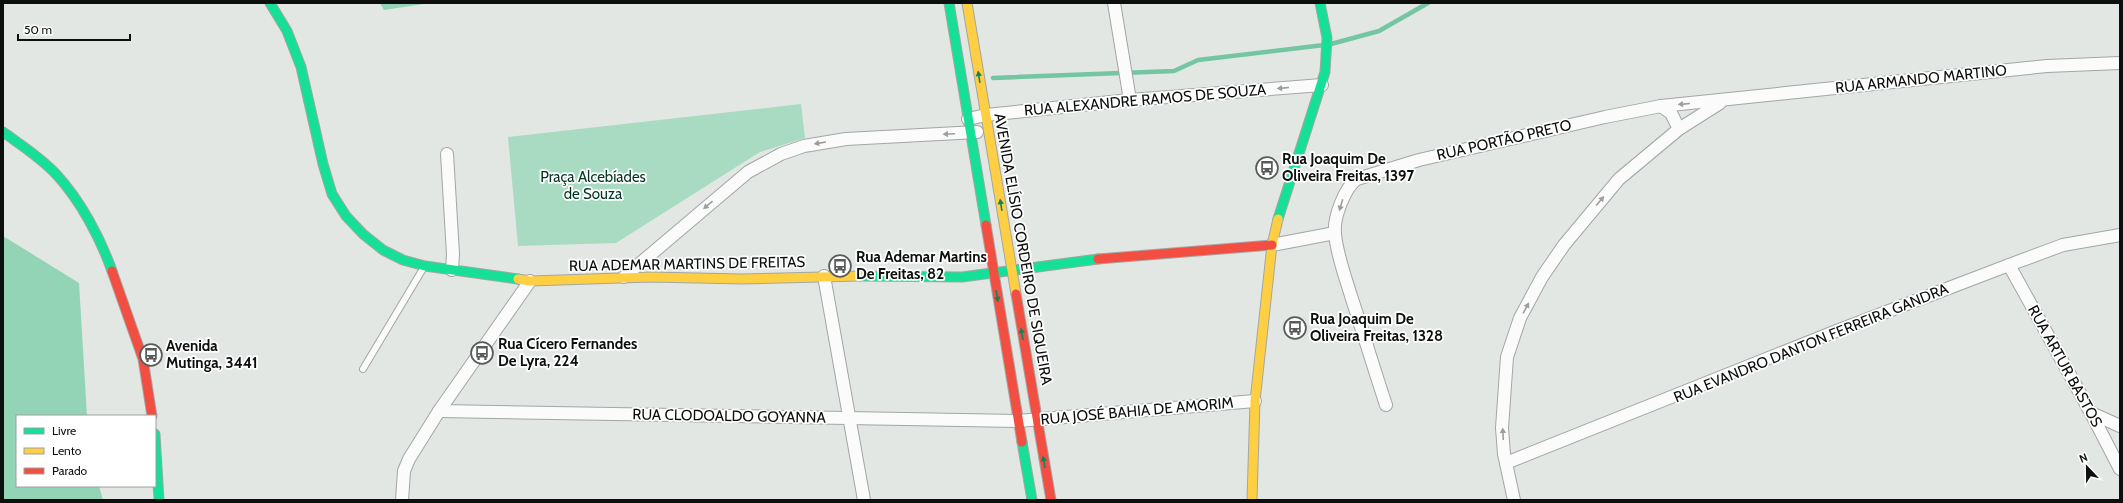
<svg xmlns="http://www.w3.org/2000/svg" width="2123" height="503" viewBox="0 0 2123 503" font-family="Cabin,sans-serif">
<style>
.green{fill:#a9dbc3}
.forest{fill:#93d4b7}
.lines{fill:none;stroke-linecap:round;stroke-linejoin:round}
.stream{stroke:#74c5a2;stroke-width:4.5}
.lane-casing{stroke:#a3a6a4;stroke-width:8}
.street-casing{stroke:#a3a6a4;stroke-width:14}
.fast-casing{stroke:#a3a6a4;stroke-width:11}
.slow-casing{stroke:#a3a6a4;stroke-width:11}
.jam-casing{stroke:#a3a6a4;stroke-width:11}
.lane{stroke:#fbfbfb;stroke-width:6}
.street{stroke:#fbfbfb;stroke-width:12}
.fast{stroke:#16e098;stroke-width:9}
.slow{stroke:#ffcf43;stroke-width:9}
.jam{stroke:#f24e42;stroke-width:9}
.oneway{fill:#12825a}
.oneway2{fill:#9c9d9c}
.labels{text-anchor:middle;stroke-width:3.5;stroke-linejoin:round;paint-order:stroke}
.street-label{font-size:15px;fill:#0d0f0e;stroke:#fff}
.poi-label{font-size:15px;font-weight:bold;fill:#0d0f0e;stroke:#fff;text-anchor:start}
.park-label{font-size:15px;fill:#023522;stroke:#fff}
</style>
<rect width="100%" height="100%" fill="#e2e7e4"/>
<path class="green" d="M801,104L805,138L760,152L616,243L518,246L508,137Z"/>
<g class="forest">
<path d="M380,3H430L384,10Z"/>
<path d="M3,236L79,283L87,416H17V486H99L103,500H3Z"/>
</g>
<g class="lines">
<g class="stream">
<path d="M1331,44L1379,31L1428,3"/>
<path d="M993,78L1174,71L1198,60L1324,45"/>
</g>
<g class="lane-casing">
<path id="lane" d="M363,369L424,267"/>
</g>
<g class="street-casing">
<g id="street">
<path d="M1114,3L1130,100"/>
<path d="M1661,106L1671,113L1679,129"/>
<path d="M968,119L986,115L1130,100L1322,85"/>
<path d="M447,154L453,254L452,270"/>
<path d="M1272,245L1335,233"/>
<path d="M2009,265L2091,413L2120,469"/>
<path d="M824,276L864,500"/>
<path d="M624,277L748,172L781,154L804,146L846,139L977,132"/>
<path d="M1386,405C1374,369 1363,332 1351,296C1345,276 1337,255 1335,234C1333,218 1345,187 1357,179L1419,160L1605,117L1661,106L2047,66L2120,63"/>
<path d="M439,411L1018,421L1255,401"/>
<path d="M2091,413L2120,426"/>
<path d="M1506,463L1839,330L2009,265L2063,245L2120,235"/>
<path d="M402,500L404,471L409,459L439,411L530,281"/>
<path d="M1514,500L1504,454L1502,428L1507,357L1520,318L1542,277L1564,245L1619,179L1679,129L1720,103"/>
</g>
</g>
<g class="fast-casing">
<g id="fast">
<path d="M270,3L287,31L301,67L323,164L332,194L346,216L363,234L383,250L403,260L425,266L518,279"/>
<path d="M949,3L986,225"/>
<path d="M3,132C21,145 40,157 56,174C80,200 100,237 112,271"/>
<path d="M1278,219L1325,72L1327,38L1320,3"/>
<path d="M860,276L962,277L1098,259"/>
<path d="M155,434L159,500"/>
<path d="M1022,442L1032,500"/>
</g>
</g>
<g class="slow-casing">
<g id="slow">
<path d="M967,3L1016,294"/>
<path d="M518,279L530,281L651,277L743,279L860,276"/>
<path d="M1252,500L1255,401L1272,245L1278,219"/>
</g>
</g>
<g class="jam-casing">
<g id="jam">
<path d="M986,225L1022,442"/>
<path d="M1098,259L1272,245"/>
<path d="M112,271L143,359L152,416"/>
<path d="M1016,294L1051,500"/>
</g>
</g>
<use href="#lane" class="lane"/>
<use href="#street" class="street"/>
<use href="#fast" class="fast"/>
<use href="#slow" class="slow"/>
<use href="#jam" class="jam"/>
</g>
<defs><path id="oneway-solid" d="M-6-.8H1V-3.2L6.5 0L1 3.2V.8H-6Z"/></defs>
<g class="oneway">
<use href="#oneway-solid" transform="translate(979 77) rotate(-99)"/>
<use href="#oneway-solid" transform="translate(1001 205) rotate(-99)"/>
<use href="#oneway-solid" transform="translate(997 296) rotate(80)"/>
<use href="#oneway-solid" transform="translate(1022 334) rotate(-100)"/>
<use href="#oneway-solid" transform="translate(1044 462) rotate(-100)"/>
</g>
<g class="oneway2">
<use href="#oneway-solid" transform="translate(1283 88) rotate(175)"/>
<use href="#oneway-solid" transform="translate(1684 104) rotate(175)"/>
<use href="#oneway-solid" transform="translate(949 134) rotate(177)"/>
<use href="#oneway-solid" transform="translate(820 143) rotate(171)"/>
<use href="#oneway-solid" transform="translate(1600 201) rotate(-49)"/>
<use href="#oneway-solid" transform="translate(708 205) rotate(140)"/>
<use href="#oneway-solid" transform="translate(1341 205) rotate(107)"/>
<use href="#oneway-solid" transform="translate(1526 308) rotate(-62)"/>
<use href="#oneway-solid" transform="translate(1503 434) rotate(-93)"/>
</g>
<defs>
<g id="bus-ring" transform="scale(1.15)"><circle r="9.5" fill="#fff" stroke="#585b59" stroke-width="1.5"/><path d="M-5-6H5V4H4V6H2V4H-2V6H-4V4H-5ZM-3.5-4V0h7V-4ZM-3.5 1.2v1.5H-2V1.2ZM2 1.2v1.5H3.5V1.2Z" fill="#585b59"/></g>
</defs>
<g fill-rule="evenodd">
<use href="#bus-ring" x="1267" y="168"/>
<use href="#bus-ring" x="840" y="266"/>
<use href="#bus-ring" x="1295" y="328"/>
<use href="#bus-ring" x="482" y="353"/>
<use href="#bus-ring" x="151" y="355"/>
</g>
<g class="labels">
<g class="street-label">
<text transform="translate(1921 79) rotate(-6)" y="5">RUA ARMANDO MARTINO</text>
<text transform="translate(1145 100) rotate(-5)" y="5">RUA ALEXANDRE RAMOS DE SOUZA</text>
<text transform="translate(1504 140) rotate(-13)" y="5">RUA PORTÃO PRETO</text>
<text transform="translate(1023 249) rotate(80)" y="5">AVENIDA ELÍSIO CORDEIRO DE SIQUEIRA</text>
<text transform="translate(687 264) rotate(-1)" y="5">RUA ADEMAR MARTINS DE FREITAS</text>
<text transform="translate(1811 343) rotate(-22)" y="5">RUA EVANDRO DANTON FERREIRA GANDRA</text>
<text transform="translate(2065 366) rotate(61)" y="5">RUA ARTUR BASTOS</text>
<text transform="translate(1137 411) rotate(-5)" y="5">RUA JOSÉ BAHIA DE AMORIM</text>
<text transform="translate(729 416) rotate(1)" y="5">RUA CLODOALDO GOYANNA</text>
</g>
<g class="poi-label">
<text x="1282" y="164">Rua Joaquim De<tspan x="1282" dy="17">Oliveira Freitas, 1397</tspan></text>
<text x="856" y="262">Rua Ademar Martins<tspan x="856" dy="17">De Freitas, 82</tspan></text>
<text x="1310" y="324">Rua Joaquim De<tspan x="1310" dy="17">Oliveira Freitas, 1328</tspan></text>
<text x="498" y="349">Rua Cícero Fernandes<tspan x="498" dy="17">De Lyra, 224</tspan></text>
<text x="166" y="351">Avenida<tspan x="166" dy="17">Mutinga, 3441</tspan></text>
</g>
<g class="park-label">
<text x="593" y="182">Praça Alcebíades<tspan x="593" dy="17">de Souza</tspan></text>
</g>
</g>
<rect width="2123" height="503" fill="none" stroke="#0d0f0e" stroke-width="8"/>
<rect x="16" y="415" width="140" height="72" fill="#ffffff" stroke="#9e9f9f"/>
<rect x="24" y="428" width="20" height="6" fill="#16e098" stroke="#9e9f9f"/>
<text x="52" y="435" font-size="12" fill="#0d0f0e">Livre</text>
<rect x="24" y="448" width="20" height="6" fill="#ffcf43" stroke="#9e9f9f"/>
<text x="52" y="455" font-size="12" fill="#0d0f0e">Lento</text>
<rect x="24" y="468" width="20" height="6" fill="#f24e42" stroke="#9e9f9f"/>
<text x="52" y="475" font-size="12" fill="#0d0f0e">Parado</text>
<g transform="translate(2087 467) rotate(338)" stroke="#ffffff" stroke-width="3" paint-order="stroke">
<path d="M0-3L7 15L0 10L-7 15Z" fill="#0d0f0e"/>
<text y="-6" font-size="11" font-weight="bold" text-anchor="middle" fill="#0d0f0e">N</text>
</g>
<path d="M18 34v6h112v-6" fill="none" stroke="#0d0f0e" stroke-width="2"/>
<text x="24" y="34" font-size="12" fill="#0d0f0e" stroke="#ffffff" stroke-width="3" paint-order="stroke">50 m</text>
</svg>
